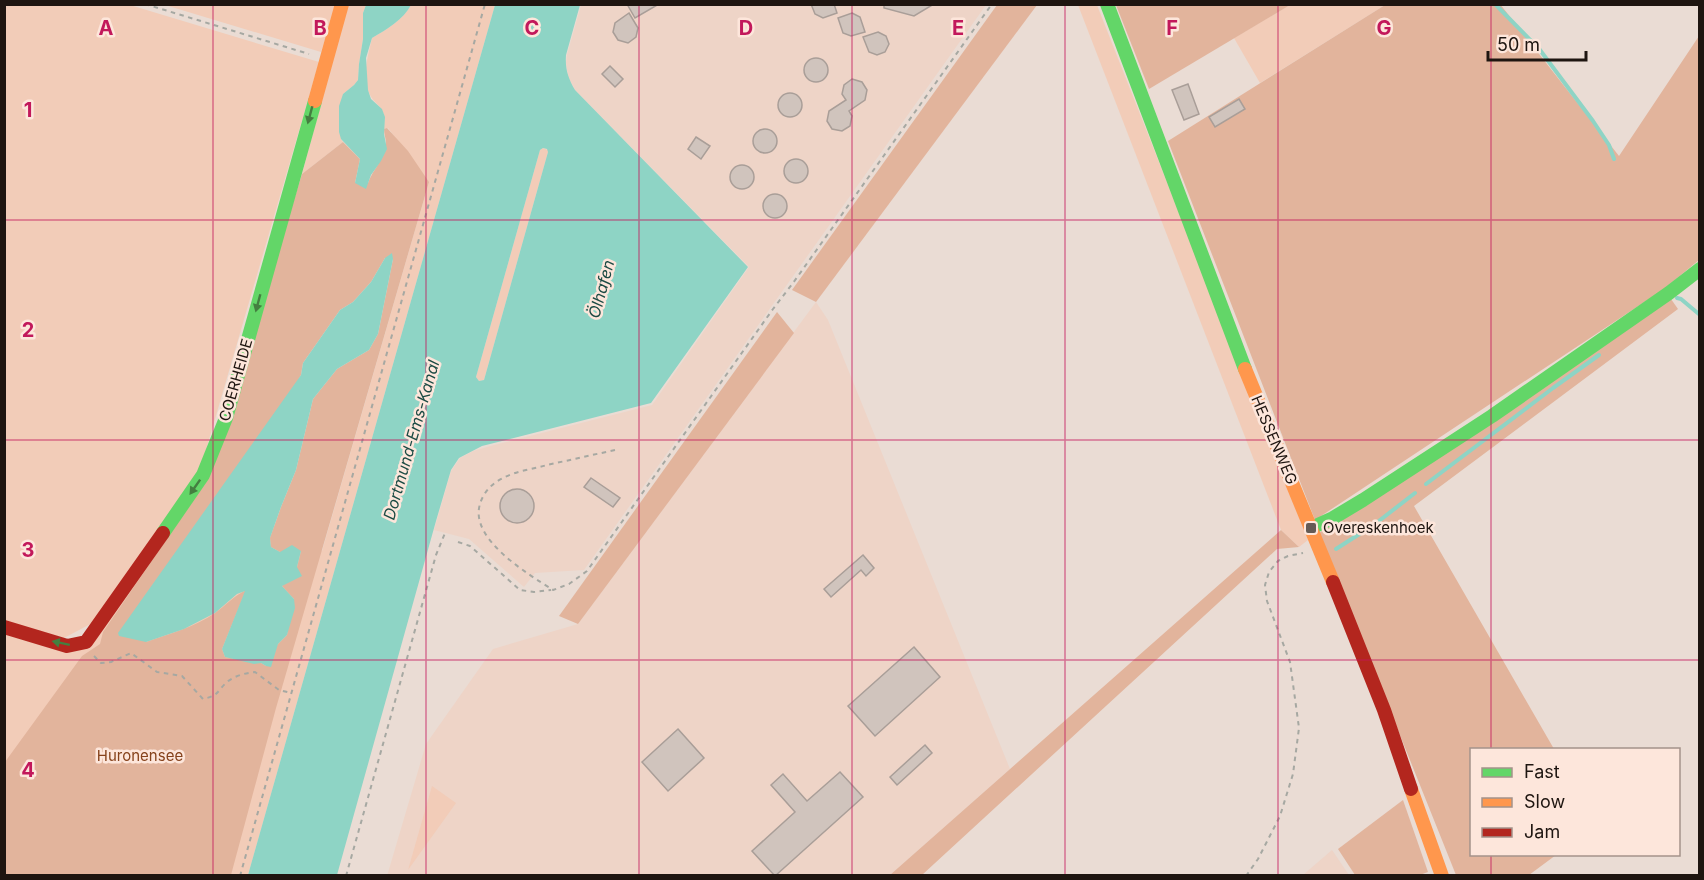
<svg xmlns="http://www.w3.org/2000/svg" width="1704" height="880" viewBox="0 0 1704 880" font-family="Inter,sans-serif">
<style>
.built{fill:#eed4c7}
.green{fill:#f2ccb8}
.forest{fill:#e2b49c;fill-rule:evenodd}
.water{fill:#8ed4c5;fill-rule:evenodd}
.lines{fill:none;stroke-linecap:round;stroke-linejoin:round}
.stream{stroke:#8ed4c5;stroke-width:4}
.building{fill:#d0c4bd;stroke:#a99e98;stroke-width:1.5}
.path{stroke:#a6a8a2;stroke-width:2;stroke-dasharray:4.5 4.5;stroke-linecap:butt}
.fast{stroke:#63d668;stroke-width:14}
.slow{stroke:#ff974d;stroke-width:14}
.jam{stroke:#b3261e;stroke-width:14}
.oneway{fill:#447f40}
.grid{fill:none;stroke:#c2185b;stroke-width:1.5;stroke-opacity:0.55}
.poi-dot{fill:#655b55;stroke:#fde6db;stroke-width:2}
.labels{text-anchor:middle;stroke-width:5;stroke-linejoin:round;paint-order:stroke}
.street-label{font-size:15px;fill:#1e1510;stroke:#fde6db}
.poi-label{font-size:15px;fill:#1e1510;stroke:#fde6db;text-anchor:start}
.park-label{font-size:15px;fill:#86421b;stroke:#fde6db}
.water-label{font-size:16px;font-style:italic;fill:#1c4b44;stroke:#fde6db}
.grid-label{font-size:20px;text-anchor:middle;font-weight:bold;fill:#c2185b;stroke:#fde6db;stroke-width:5;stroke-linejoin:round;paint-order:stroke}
</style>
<rect width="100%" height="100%" fill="#eadcd4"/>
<g class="built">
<path d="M581,5H986L584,570L535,573L524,587L469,539L434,530L451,471L460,458L473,451L494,445L652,405L749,267L575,90L568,77L566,63L567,55Z"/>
<path d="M816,302L828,320L1010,769L890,875L387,876L426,744L493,649L578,624Z"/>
<path d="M1332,850L1349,875H1303Z"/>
</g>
<g class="green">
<path d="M4,5H130L319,62L199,474L98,620L64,638L5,621Z"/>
<path d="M165,5H336L321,52Z"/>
<path d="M348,5H366L363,13V39L359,64L358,80L354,85L343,94L341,139L343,142L302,174Z"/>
<path d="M411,5H495L248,875H5L4,629L77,650L203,487L322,551L429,182L388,128L384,129C384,124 385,119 384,115C382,106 374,103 370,95C361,78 368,56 372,38C386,30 404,19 411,5Z"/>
<path d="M1078,5H1097L1308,540L1299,547L1281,530Z"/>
<path d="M1290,5H1385L1260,83L1234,38Z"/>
<path d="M543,148L548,150V152L484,380L479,381L476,377L540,150Z"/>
<path d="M432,786L456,803L408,870Z"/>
</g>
<g class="forest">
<path d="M1500,4L1619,156L1699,36V260L1664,289L1315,520L1168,141L1385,5Z"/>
<path d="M997,5H1037L816,302L792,290Z"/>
<path d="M1116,5H1290L1149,89Z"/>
<path d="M387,128L408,151L429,182L276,708L231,875L5,876V762L82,656L100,644L103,632L208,479L302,174L343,142L360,159L355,183H368C373,169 385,159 386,143C386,139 384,134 384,129ZM385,258L393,259L378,334L369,350L337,369L313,399L296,470L281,507L270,538L271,547L280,552L301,551L297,567L282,586L294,599L287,635L278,644L266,666L261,663L225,657L222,649L246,590C234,596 226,605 215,613C195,627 169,634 146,642L301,375L303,363L340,310L353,302L371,282Z"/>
<path d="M1671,299L1678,309L1414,506L1554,749L1472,750V854L1556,855L1529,875H1456L1319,533Z"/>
<path d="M777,312L794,333L578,624L559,616Z"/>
<path d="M1281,530L1299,547L1277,549L922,875H890Z"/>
<path d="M1403,800L1428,872L1417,876L1355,875L1338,849Z"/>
</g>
<g class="water">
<path d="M366,5H411C404,19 386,30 372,38L366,58L368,90L371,99L382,109L385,117L384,134L387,149L381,161L371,175L366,189L355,183L360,159L341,139L339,132V106L343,94L354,85L358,80L359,64L363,39V13Z"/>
<path d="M495,5H580L566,55C565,69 568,78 575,90L748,267L651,403L482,446L459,458L451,470L436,521L337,875H248ZM543,148L547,149L548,152L484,380L479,381L476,377L540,150Z"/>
<path d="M392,253L393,259L378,334L369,350L337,369L313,399L296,470L281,507L270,538L271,547L280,552L292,545L301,551L297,567L302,576L282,586L294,599L295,608L287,635L278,644L271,667L266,666L261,663L254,664L225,657L222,649L245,591L237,594L215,613L184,629L146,642L119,636L118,633L301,375L303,363L340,310L353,302L371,282L385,258Z"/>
</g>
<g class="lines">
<g class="stream">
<path d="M1495,4L1540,50L1593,121L1609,145L1614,159"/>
<path d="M1677,298L1681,299L1700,315"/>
<path d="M1426,484L1553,388L1599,355"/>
<path d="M1336,549L1375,524L1415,493"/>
</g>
</g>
<g class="building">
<path d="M627,4H659L635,18Z"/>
<path d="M811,4H834L837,13L823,18L815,14Z"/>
<path d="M884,4H934L914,16L884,8Z"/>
<path d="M629,13L638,28L636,37L628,43L618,40L613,32L615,23Z"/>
<path d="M852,13L860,17L865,32L851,36L843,33L838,18Z"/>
<path d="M878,32L886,36L889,44L885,52L877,55L869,52L863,37Z"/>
<circle cx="816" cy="70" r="12"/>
<path d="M610,66L623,79L615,87L602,74Z"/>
<path d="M852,79L862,82L867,90L865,100L849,111L852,116L850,126L842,131L832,129L827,121L829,111L846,100L842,94L844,85Z"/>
<path d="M1188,84L1199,114L1184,120L1172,90Z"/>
<circle cx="790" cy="105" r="12"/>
<path d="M1239,99L1245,109L1215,127L1209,117Z"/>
<circle cx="765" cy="141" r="12"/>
<path d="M696,137L710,146L701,159L688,149Z"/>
<circle cx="796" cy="171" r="12"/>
<circle cx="742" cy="177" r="12"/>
<circle cx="775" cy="206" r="12"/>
<path d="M591,478L620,498L613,507L584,487Z"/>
<circle cx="517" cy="506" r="17"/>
<path d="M863,555L874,568L866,576L861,570L831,597L824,589Z"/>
<path d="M914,647L940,677L875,736L848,706Z"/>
<path d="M678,729L704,758L668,791L642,762Z"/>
<path d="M925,745L932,753L897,785L890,777Z"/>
<path d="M840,772L863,797L775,876L752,851L795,812L771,785L783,774L807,801Z"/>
</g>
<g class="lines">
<g class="path">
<path d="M145,4L309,54"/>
<path d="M615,450C592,455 570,460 547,465C533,469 516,471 503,478C492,483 483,493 480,504C469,539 528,574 553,590L569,584L587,571L773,309L793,283L992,4"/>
<path d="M458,542L470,546L520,590L534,592L551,590"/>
<path d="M94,656L101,663L111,662L131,653L157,672L182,676L203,699C220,695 216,692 227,682C234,676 245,673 255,672L279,690L291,693"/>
<path d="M240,876L485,4"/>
<path d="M346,876L436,555L445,533"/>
<path d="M1246,876L1258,859L1280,816L1293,774L1299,728L1290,662L1267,601L1265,585L1269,572L1278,561L1288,556L1303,553"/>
</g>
<g class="fast">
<path d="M1107,4L1245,369"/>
<path d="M1311,528L1333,518L1363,500L1492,416L1669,293L1700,269"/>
<path d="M163,533L203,475L226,418L315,101"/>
</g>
<g class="slow">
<path d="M315,101L342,4"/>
<path d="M1245,369L1333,582"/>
<path d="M1411,789L1442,876"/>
</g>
<g class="jam">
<path d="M1333,582L1384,710L1411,789"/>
<path d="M4,627L67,646L86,642L163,533"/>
</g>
</g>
<defs><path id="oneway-solid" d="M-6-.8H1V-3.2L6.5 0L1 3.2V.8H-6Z" transform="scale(1.5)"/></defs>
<g class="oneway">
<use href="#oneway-solid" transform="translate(310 115) rotate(105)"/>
<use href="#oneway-solid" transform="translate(258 303) rotate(105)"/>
<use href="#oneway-solid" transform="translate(195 487) rotate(125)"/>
<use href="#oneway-solid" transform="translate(61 643) rotate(-168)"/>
</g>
<path class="grid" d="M213,4V876M426,4V876M639,4V876M852,4V876M1065,4V876M1278,4V876M1491,4V750M4,220H1700M4,440H1700M4,660H1700M1491,854V876"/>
<rect class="poi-dot" x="1305" y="522" width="12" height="12" rx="3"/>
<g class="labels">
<g class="street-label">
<text transform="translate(236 380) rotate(-74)" y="5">COERHEIDE</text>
<text transform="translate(1274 440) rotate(67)" y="5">HESSENWEG</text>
</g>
<g class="poi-label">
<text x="1323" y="533">Overeskenhoek</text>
</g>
<g class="park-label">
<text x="140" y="761">Huronensee</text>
</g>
<g class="water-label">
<text transform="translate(601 289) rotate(-75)" y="6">Ölhafen</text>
<text transform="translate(411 440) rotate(-74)" y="6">Dortmund-Ems-Kanal</text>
</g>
</g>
<g class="grid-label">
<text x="106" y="35">A</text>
<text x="320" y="35">B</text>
<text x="532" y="35">C</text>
<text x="746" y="35">D</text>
<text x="958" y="35">E</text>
<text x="1172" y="35">F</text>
<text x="1384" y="35">G</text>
<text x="28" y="117">1</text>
<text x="28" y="337">2</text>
<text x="28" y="557">3</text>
<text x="28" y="777">4</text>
</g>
<rect width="1704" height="880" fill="none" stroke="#1e1510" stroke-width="12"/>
<rect x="1470" y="748" width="210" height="108" fill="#fde6db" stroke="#a4928a" stroke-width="1.5"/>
<rect x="1482" y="768" width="30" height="9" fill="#63d668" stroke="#a4928a" stroke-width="1.5"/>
<text x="1524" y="778" font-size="18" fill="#1e1510">Fast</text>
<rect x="1482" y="798" width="30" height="9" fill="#ff974d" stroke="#a4928a" stroke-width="1.5"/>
<text x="1524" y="808" font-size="18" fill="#1e1510">Slow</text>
<rect x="1482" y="828" width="30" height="9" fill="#b3261e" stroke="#a4928a" stroke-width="1.5"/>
<text x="1524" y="838" font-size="18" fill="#1e1510">Jam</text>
<path d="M1488 51v9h98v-9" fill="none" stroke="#1e1510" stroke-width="3"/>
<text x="1497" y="51" font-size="18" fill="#1e1510" stroke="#fde6db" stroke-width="4.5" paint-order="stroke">50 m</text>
</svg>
